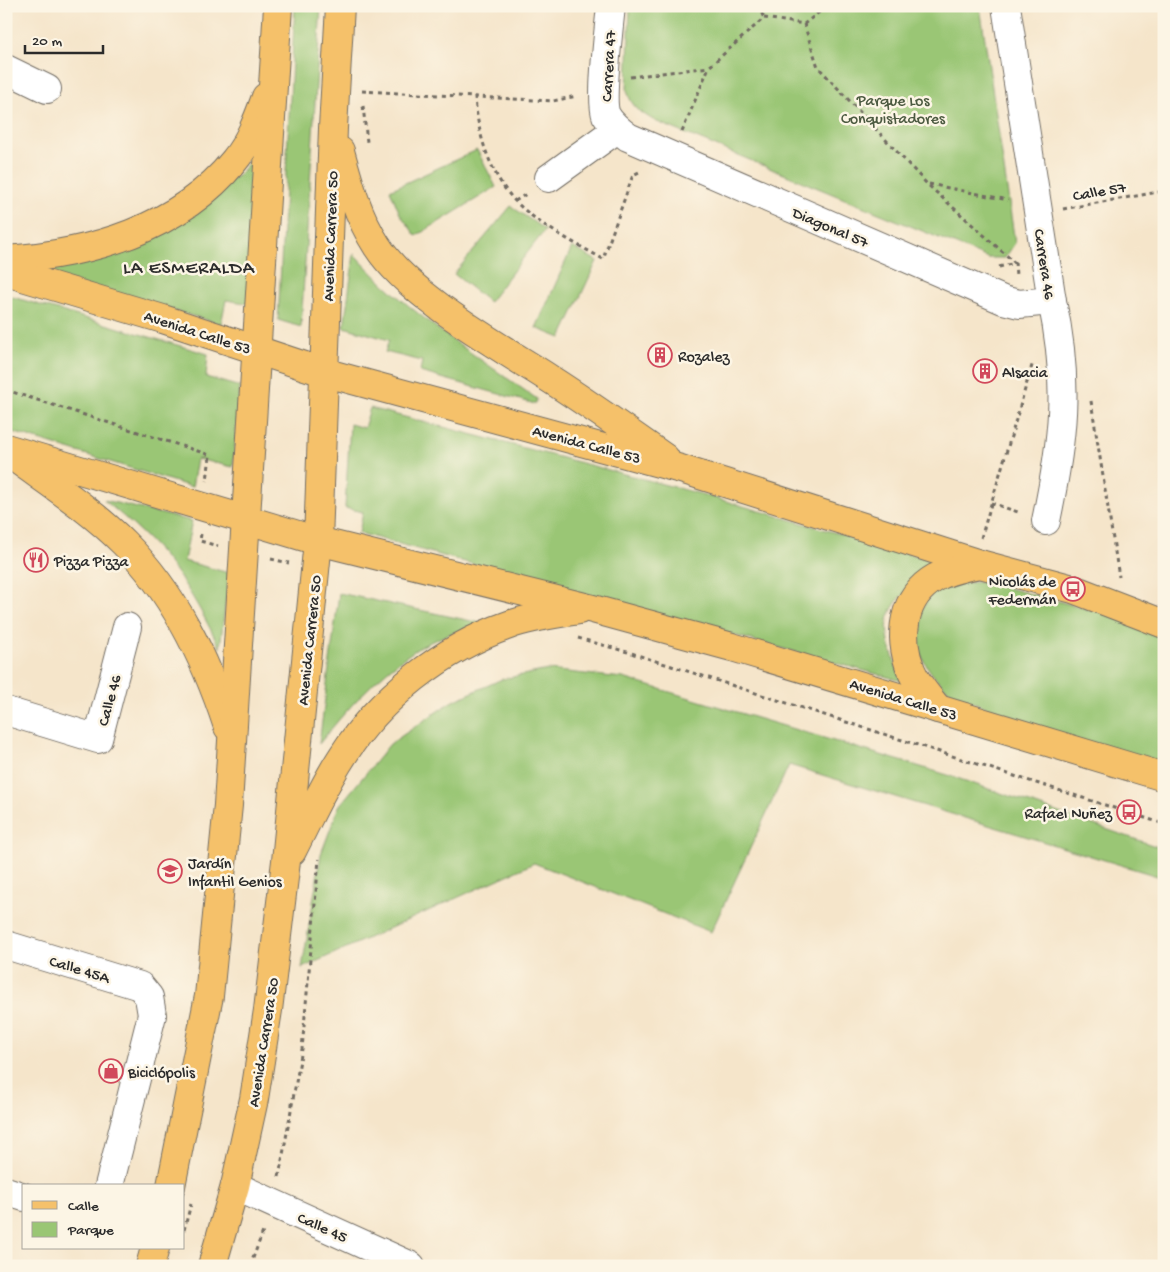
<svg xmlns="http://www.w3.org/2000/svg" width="1170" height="1272" viewBox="0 0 1170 1272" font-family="'Gochi Hand',sans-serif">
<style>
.green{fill:#9ac674;stroke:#627850}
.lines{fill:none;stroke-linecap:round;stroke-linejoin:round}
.minor-casing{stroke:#726c63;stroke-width:30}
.major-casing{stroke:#726c63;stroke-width:30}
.path{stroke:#726c63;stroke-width:3;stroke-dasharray:4 4;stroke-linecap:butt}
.minor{stroke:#fff;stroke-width:28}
.major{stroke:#f5c16b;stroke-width:28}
.labels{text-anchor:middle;stroke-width:5;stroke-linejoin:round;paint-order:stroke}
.street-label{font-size:16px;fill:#2b2b2b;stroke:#fcf5e5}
.park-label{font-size:16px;fill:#4c5a41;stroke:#fcf5e5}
.poi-label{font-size:16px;fill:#2b2b2b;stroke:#fcf5e5;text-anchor:start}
.quarter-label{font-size:19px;letter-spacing:1px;fill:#2b2b2b;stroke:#fcf5e5}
</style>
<rect width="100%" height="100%" fill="#fcf5e5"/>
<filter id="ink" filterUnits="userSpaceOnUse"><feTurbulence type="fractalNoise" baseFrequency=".02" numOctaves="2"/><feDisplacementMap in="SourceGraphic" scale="10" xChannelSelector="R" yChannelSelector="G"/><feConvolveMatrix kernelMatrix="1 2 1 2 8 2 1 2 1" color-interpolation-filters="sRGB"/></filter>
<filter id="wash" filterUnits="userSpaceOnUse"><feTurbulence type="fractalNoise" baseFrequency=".0096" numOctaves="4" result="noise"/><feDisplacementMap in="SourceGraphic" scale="20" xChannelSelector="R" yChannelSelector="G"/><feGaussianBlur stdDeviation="1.12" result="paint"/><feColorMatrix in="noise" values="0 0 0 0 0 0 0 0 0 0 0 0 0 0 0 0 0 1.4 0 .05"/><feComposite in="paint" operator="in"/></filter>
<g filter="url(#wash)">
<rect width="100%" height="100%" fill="#f5e5ca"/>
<g class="green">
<path d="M295,6H321L301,327L278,320Z"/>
<path d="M630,6H980L1015,243L1005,258H988L655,121C640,112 631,107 627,90Z"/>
<path d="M263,145L252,304L226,300L221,324L24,269L238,176Z"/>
<path d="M477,150L496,187L416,236L400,214L390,190Z"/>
<path d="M511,206L545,230L489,302L454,274Z"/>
<path d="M572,247L597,261L561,338L536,328Z"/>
<path d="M354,254C407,312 473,354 537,399L535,404L420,372L422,361L385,352L389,340L344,327Z"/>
<path d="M6,295L208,354L206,377L240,387L233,467L197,459L192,487L6,430Z"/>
<path d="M370,408L701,494L941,563C886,608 874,611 902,681L359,533L363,512L345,508L350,424L364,428Z"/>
<path d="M104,500L192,521L184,561L229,573L220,648C206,620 192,593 173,568C154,542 129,521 104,500Z"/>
<path d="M985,582L1107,614L1164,638V767L1139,763C1096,747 1054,732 1011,716C993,709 955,698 942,685C922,665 911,641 920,614C931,582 955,583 985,582Z"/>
<path d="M339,593L481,623C459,631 434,638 414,651C377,675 346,710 319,744Z"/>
<path d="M548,670L623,678L951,776L1164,849V878L789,765L711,932L534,863L302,968L321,854L339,806L390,744L451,702L502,679Z"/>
</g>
</g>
<g filter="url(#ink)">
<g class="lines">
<g class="minor-casing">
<g id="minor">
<path d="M611,6C609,26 600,101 606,115C611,124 620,131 628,137L1003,300L1019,304L1052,301"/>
<path d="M1006,6L1052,301C1070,383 1063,440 1046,521"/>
<path d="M6,69L47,89"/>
<path d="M549,178L617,129"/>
<path d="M6,711L98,739L127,627"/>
<path d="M6,945L140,986L149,997L152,1015L109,1186"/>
<path d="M235,1186L411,1266"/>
<path d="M6,1191L24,1197"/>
</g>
</g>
<g class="major-casing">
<g id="major">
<path d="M340,151C349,184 358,217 377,246C409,296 499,346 550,379C589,404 627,431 665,458"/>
<path d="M6,260C90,254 179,229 234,161C249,143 258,119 266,97"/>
<path d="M6,272L163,319L323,372L681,469L980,564L1073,589L1164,624"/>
<path d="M6,448L318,541L589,608L732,647L1164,777"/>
<path d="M15,458C52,485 91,510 124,543C175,594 206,659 228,727"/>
<path d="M938,709C929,697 917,685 911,670C898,637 902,597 935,578C949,570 965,567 980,564"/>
<path d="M292,851C308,820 323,786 342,757C379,698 443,648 509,625C531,617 556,614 579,610"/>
<path d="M171,1186L209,996L228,805L278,6"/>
<path d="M150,1266L155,1248"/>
<path d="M212,1266L235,1186L254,1099L268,1010L286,861L318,541L333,128L340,6"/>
</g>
</g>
<g class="path">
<path d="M758,6L764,18"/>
<path d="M764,18L804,24L827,6"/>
<path d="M804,24L818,67L927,184L1015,263"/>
<path d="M630,77L709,67"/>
<path d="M362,91L553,101L577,96"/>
<path d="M475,96C477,133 490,175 516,202C540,226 573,242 603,259L633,175L641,171"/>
<path d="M363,106L367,142"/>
<path d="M682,132L709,67L764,18"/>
<path d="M929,184L1008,200"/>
<path d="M515,201L528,193"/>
<path d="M1063,209L1164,191"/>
<path d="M1015,262L1016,276"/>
<path d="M999,267L1015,263"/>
<path d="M6,390L210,455L207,481"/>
<path d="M1091,401L1119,577"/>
<path d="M991,503L1021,513"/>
<path d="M201,534L200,541L218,546"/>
<path d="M981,538L1033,362"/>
<path d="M271,559L289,563"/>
<path d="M578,638L631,653L1164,824"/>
<path d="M279,1177L302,1049L319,859"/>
<path d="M184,1230L191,1204"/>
<path d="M250,1266L264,1229"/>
</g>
<use href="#minor" class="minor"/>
<use href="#major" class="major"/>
</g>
</g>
<defs>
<g id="building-ring" transform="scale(1.25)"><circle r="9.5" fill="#fcf5e5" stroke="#d1495b" stroke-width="1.5"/><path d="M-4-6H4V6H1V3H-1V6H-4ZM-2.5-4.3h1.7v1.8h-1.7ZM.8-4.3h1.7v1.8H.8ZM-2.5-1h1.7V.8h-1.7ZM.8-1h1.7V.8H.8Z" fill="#d1495b"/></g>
<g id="restaurant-ring" transform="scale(1.25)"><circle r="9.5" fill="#fcf5e5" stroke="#d1495b" stroke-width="1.5"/><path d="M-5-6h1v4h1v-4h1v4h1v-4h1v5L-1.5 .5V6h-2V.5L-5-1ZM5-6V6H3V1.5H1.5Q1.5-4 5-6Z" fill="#d1495b"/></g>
<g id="bus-ring" transform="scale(1.25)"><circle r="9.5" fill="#fcf5e5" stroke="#d1495b" stroke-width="1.5"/><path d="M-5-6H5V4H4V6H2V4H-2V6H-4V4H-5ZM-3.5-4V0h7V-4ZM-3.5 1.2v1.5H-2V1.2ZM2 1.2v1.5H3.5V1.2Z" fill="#d1495b"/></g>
<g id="school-ring" transform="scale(1.25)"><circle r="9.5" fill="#fcf5e5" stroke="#d1495b" stroke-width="1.5"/><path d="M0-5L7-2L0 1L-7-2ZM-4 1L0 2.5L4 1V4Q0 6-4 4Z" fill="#d1495b"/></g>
<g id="shop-ring" transform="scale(1.25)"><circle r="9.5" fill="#fcf5e5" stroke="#d1495b" stroke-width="1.5"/><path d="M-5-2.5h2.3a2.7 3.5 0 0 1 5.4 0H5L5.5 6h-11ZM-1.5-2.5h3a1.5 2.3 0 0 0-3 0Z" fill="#d1495b"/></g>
</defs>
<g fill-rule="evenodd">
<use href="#building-ring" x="660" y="355"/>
<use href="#building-ring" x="985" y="371"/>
<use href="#restaurant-ring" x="36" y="560"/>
<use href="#bus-ring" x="1073" y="589"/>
<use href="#bus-ring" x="1129" y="812"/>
<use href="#school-ring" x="170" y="871"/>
<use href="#shop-ring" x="111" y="1071"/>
</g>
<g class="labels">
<g class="street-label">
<text transform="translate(607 66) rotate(-87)" y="6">Carrera 47</text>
<text transform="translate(1099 190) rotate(-10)" y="6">Calle 57</text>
<text transform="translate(831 226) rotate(23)" y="6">Diagonal 57</text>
<text transform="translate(329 236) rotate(-88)" y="6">Avenida Carrera 50</text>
<text transform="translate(1046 264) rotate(81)" y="6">Carrera 46</text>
<text transform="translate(198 331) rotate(18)" y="6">Avenida Calle 53</text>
<text transform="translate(587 443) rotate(15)" y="6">Avenida Calle 53</text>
<text transform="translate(308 640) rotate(-84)" y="6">Avenida Carrera 50</text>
<text transform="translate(904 698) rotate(17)" y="6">Avenida Calle 53</text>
<text transform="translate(108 700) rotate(-75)" y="6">Calle 46</text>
<text transform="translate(80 968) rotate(17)" y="6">Calle 45A</text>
<text transform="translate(262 1042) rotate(-81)" y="6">Avenida Carrera 50</text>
<text transform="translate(323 1226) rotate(24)" y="6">Calle 45</text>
</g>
<g class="park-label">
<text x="893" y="105">Parque Los<tspan x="893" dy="18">Conquistadores</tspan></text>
</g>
<g class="poi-label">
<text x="678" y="361">Rozalez</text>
<text x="1002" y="377">Alsacia</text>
<text x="54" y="566">Pizza Pizza</text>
<text x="1056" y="586" text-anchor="end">Nicolás de<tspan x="1056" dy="18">Federmán</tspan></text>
<text x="1112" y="818" text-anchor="end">Rafael Nuñez</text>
<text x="188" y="868">Jardín<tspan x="188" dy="18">Infantil Genios</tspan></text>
<text x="128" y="1077">Biciclópolis</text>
</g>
<g class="quarter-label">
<text x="189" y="273">LA ESMERALDA</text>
</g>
</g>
<rect width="1170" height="1272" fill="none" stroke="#fcf5e5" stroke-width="25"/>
<rect x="22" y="1184" width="162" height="65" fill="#fcf5e5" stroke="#a8a49b"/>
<rect x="32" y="1201" width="25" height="8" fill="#f5c16b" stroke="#a8a49b"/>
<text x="68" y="1210" font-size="15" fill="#2b2b2b">Calle</text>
<rect x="32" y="1222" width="25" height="15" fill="#9ac674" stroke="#a8a49b"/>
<text x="68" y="1234" font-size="15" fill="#2b2b2b">Parque</text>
<path d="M25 45v8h78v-8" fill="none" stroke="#2b2b2b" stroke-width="2.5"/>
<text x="32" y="45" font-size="15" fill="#2b2b2b" stroke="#fcf5e5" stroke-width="4" paint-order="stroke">20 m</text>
</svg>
